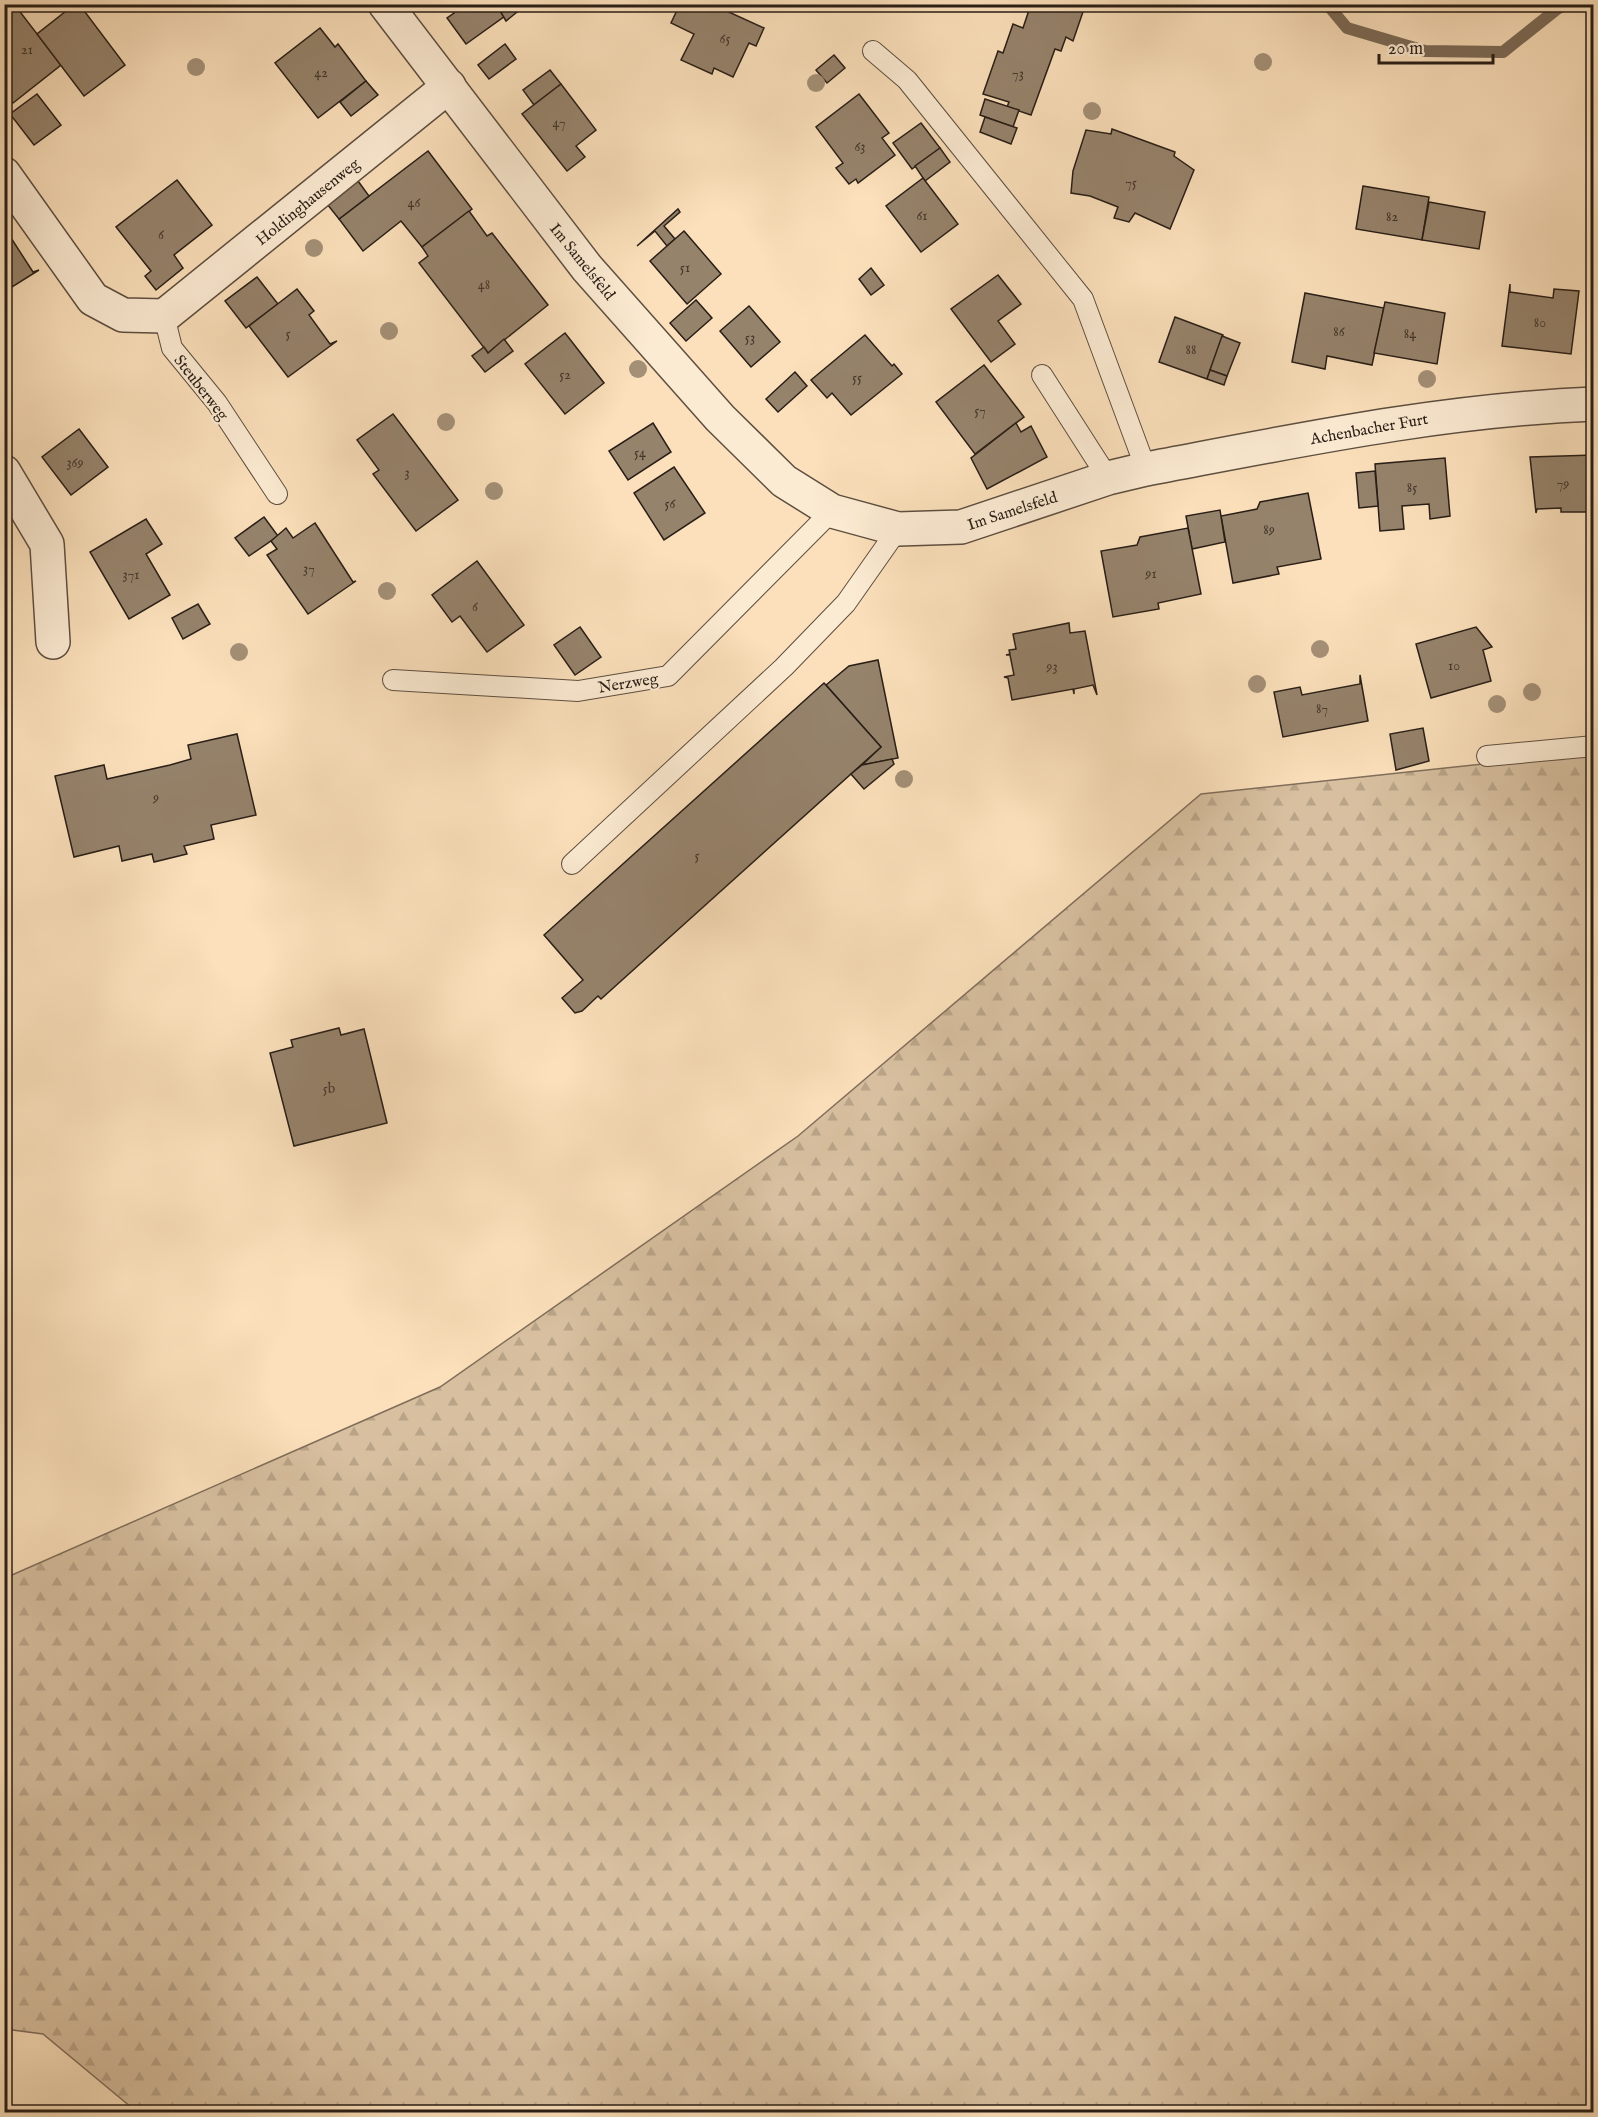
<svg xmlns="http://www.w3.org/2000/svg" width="1598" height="2117" viewBox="0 0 1598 2117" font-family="'IM FELL English',serif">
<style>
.forest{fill:url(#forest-firs);stroke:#806e5b;stroke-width:1.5}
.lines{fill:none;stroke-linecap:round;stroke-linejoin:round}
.stream{stroke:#7c6b58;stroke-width:12}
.building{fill:#96836c;stroke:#291e17;stroke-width:1.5}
.service-casing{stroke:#5e4e40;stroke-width:22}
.minor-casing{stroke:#5e4e40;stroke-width:36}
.service{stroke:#fcebd3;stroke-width:20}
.minor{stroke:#fcebd3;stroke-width:33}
.tree{fill:#a49077}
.labels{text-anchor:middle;stroke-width:4.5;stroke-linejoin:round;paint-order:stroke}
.number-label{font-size:14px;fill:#44372c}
.street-label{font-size:16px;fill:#291e17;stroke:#fcebd3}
</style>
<defs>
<pattern id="forest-firs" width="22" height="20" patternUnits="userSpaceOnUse" patternTransform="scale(1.5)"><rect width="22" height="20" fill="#d7bf9f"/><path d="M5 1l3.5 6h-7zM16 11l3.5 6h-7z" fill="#b9a488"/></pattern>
</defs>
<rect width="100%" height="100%" fill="#fbe0bb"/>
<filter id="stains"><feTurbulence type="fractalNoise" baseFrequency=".00333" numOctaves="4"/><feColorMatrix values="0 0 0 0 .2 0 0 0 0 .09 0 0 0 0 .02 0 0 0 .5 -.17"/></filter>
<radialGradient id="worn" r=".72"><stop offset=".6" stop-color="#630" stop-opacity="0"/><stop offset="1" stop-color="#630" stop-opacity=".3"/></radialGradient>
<path class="forest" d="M1593,755V2112H137L43,2034L5,2029V1578L440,1387L798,1136L1201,794L1558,756Z"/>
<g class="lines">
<path class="stream" d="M1327,4L1347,28L1425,51L1503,52L1557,9L1567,4"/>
</g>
<g class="building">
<path d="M4,4H14L61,65L13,103L4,92Z"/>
<path d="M75,4H79L125,65L84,96L37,34Z"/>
<path d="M447,4H496L505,16L466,44L447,18L454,13Z"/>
<path d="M496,4H527L506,21Z"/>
<path d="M680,4H721L720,8L764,28L756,46L749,43L733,77L714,68L712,74L681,60L694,34L671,23Z"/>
<path d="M1031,4L1085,6L1073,41L1066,37L1061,51L1055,49L1031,115L1007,107L1009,102L983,94L998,51L1003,53L1013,24L1023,28Z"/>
<path d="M320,28L335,47L338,44L366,81L318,118L275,63Z"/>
<path d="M505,44L516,59L489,79L478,65Z"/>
<path d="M834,55L845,68L827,83L816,70Z"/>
<path d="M550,70L561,84L534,105L523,90Z"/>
<path d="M366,81L378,95L351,116L340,102Z"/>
<path d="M561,84L596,130L576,146L585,157L567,171L522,114Z"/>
<path d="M37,94L61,125L34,145L10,114Z"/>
<path d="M859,94L889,133L882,138L895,155L858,183L856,179L849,184L836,168L843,163L816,127Z"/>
<path d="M985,99L1019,110L1013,127L980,115Z"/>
<path d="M985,117L1017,128L1011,144L980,132Z"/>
<path d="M921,123L940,148L912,169L893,143Z"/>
<path d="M1112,129L1175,152L1174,156L1194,170L1170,229L1135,213L1129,222L1114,218L1118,207L1090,196L1071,193L1073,171L1086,130L1111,134Z"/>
<path d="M940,148L950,162L925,181L915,166Z"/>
<path d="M428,151L472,209L422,247L401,221L363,251L339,219Z"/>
<path d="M923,178L958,224L921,252L886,206Z"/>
<path d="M177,180L212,225L174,255L183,268L156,290L145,276L151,271L116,227Z"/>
<path d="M358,181L369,196L339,219L327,204Z"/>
<path d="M1363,186L1429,197L1422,240L1356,229Z"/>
<path d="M1429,202L1485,212L1479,249L1422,240Z"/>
<path d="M678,209L680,212L664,226L675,239L667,246L655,231L637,246Z"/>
<path d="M469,211L487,236L492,233L548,305L488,353L419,263L428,256L422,247Z"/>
<path d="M4,227L33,272L39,270L4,292Z"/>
<path d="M684,231L721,274L687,304L650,261Z"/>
<path d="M871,268L884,285L871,295L859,279Z"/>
<path d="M998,275L1021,304L998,321L1015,344L991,362L951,309Z"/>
<path d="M257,277L278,304L246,328L225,301Z"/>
<path d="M1510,284V292L1553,298L1554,289L1579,291L1571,354L1502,346Z"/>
<path d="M297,289L314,311L309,315L330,344L337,341L288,377L249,326Z"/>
<path d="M1305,293L1384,308L1372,365L1327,356L1325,369L1292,362Z"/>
<path d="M696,300L712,318L686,341L670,323Z"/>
<path d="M1385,302L1445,313L1437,364L1374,353Z"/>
<path d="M749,306L780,342L751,367L720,331Z"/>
<path d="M1175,317L1223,335L1207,379L1159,362Z"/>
<path d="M565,333L604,383L565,414L525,364Z"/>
<path d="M865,335L892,366L894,364L902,374L851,415L832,393L827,398L811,380Z"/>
<path d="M1222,336L1240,343L1227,376L1210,370Z"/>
<path d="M504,339L513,351L485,372L472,356L484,347L488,353Z"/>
<path d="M984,365L1024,417L975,454L936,402Z"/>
<path d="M1210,370L1227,376L1224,385L1207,379Z"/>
<path d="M795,372L807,386L778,412L766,399Z"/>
<path d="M393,414L458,500L416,531L373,474L379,470L357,440Z"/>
<path d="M653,423L671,452L628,480L609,451Z"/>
<path d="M1016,423L1021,432L1031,426L1047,457L987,489L971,458Z"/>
<path d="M79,429L108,467L71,495L42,457Z"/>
<path d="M1594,455V512H1561V508L1537,509L1536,513L1530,457Z"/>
<path d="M1445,458L1450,516L1430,519L1429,504L1402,506L1404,529L1380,531L1375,464Z"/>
<path d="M674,467L705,513L664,540L634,493Z"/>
<path d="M1375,471L1378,506L1359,508L1356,473Z"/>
<path d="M1308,493L1321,559L1277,567L1279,574L1233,583L1221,516L1257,509L1260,502Z"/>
<path d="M1220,510L1225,542L1192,549L1186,516Z"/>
<path d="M264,517L278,536L249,556L235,538Z"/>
<path d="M146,519L162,544L146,554L170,595L129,619L90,552Z"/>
<path d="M315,523L353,582L356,581L308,614L267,555L277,549L271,541L286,528L293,538Z"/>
<path d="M1188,528L1201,594L1158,603L1159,609L1113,617L1101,551L1137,545L1140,537Z"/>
<path d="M477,561L524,625L487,652L460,616L452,622L432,595Z"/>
<path d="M198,604L210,624L183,639L172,618Z"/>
<path d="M1069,623L1070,633L1085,631L1097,695L1093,685L1074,689V694L1073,689L1012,700L1008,678L1004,677L1014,675L1010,655H1006L1010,654L1009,650L1016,649L1013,634Z"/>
<path d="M580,627L601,657L575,675L554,645Z"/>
<path d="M1476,627L1492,647L1483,650L1491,681L1431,698L1416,644Z"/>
<path d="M878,660L898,758L862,765L881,747L826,685L849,666Z"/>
<path d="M1360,675L1368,721L1283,737L1274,692L1300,687L1302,695L1360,684Z"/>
<path d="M824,683L881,747L601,999L598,996L582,1011L575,1013L562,998L583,980L544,935Z"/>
<path d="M1423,728L1429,761L1396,770L1390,734Z"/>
<path d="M237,734L256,815L211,825L214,839L184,846L187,854L154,862L152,854L122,861L119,846L74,857L55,776L104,765L107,779L170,765L191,759L188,745Z"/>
<path d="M892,759L894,764L864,789L851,774L862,765Z"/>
<path d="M339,1028L341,1035L364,1029L387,1123L294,1146L270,1053L293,1047L291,1040Z"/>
</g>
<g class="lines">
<g class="service-casing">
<g id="service">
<path d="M873,51L907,80L1083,299L1146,469"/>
<path d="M164,316L172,348L217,403L277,494"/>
<path d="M1042,375L1108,478"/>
<path d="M393,680L578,691L668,676L832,511"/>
<path d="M1487,756L1594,746"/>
<path d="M572,864L784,667L846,603L898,529"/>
</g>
</g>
<g class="minor-casing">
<g id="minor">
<path d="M385,4L587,268L720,418L784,481L832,511L898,529L961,527L1108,478L1146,469C1295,441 1441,410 1594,404"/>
<path d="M4,174L93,299L123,315L164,316L449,86"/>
<path d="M4,472L47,544L53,642"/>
</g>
</g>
<use href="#service" class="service"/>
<use href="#minor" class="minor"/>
</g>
<g class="tree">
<circle cx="1263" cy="62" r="9"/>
<circle cx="196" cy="67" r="9"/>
<circle cx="816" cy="83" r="9"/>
<circle cx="1092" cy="111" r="9"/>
<circle cx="314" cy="248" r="9"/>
<circle cx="389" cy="331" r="9"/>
<circle cx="638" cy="369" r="9"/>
<circle cx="1427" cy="379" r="9"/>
<circle cx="446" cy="422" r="9"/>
<circle cx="494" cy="491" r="9"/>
<circle cx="387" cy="591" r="9"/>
<circle cx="1320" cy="649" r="9"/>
<circle cx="239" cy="652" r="9"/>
<circle cx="1257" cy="684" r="9"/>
<circle cx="1532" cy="692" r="9"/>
<circle cx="1497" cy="704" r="9"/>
<circle cx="904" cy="779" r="9"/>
</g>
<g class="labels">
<g class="number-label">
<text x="725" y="43">65</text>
<text x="27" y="54">21</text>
<text x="321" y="77">42</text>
<text x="1018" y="78">73</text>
<text x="559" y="127">47</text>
<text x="860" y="151">63</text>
<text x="1131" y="187">75</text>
<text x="414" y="207">46</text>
<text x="922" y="220">61</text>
<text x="1392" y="221">82</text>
<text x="161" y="239">6</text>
<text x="685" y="272">51</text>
<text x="484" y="289">48</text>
<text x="1540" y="327">80</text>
<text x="1339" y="336">86</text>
<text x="288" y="338">5</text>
<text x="1410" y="338">84</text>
<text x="750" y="342">53</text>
<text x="1191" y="354">88</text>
<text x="565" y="379">52</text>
<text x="857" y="382">55</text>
<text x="980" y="415">57</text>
<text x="640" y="457">54</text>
<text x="75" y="467">369</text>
<text x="407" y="477">3</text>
<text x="1563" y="488">79</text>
<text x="1412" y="492">85</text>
<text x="670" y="508">56</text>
<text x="1269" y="534">89</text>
<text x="309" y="573">37</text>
<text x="1151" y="578">91</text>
<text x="131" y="579">371</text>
<text x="475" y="611">6</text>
<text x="1454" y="670">10</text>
<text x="1052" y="671">93</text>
<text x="1322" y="713">87</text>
<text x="156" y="802">9</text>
<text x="697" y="860">5</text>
<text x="329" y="1093">5b</text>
</g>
<g class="street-label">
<text transform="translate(307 201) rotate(-39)" y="6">Holdinghausenweg</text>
<text transform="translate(583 261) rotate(51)" y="6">Im Samelsfeld</text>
<text transform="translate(202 387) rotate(52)" y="6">Steuberweg</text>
<text transform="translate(1369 428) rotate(-10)" y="6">Achenbacher Furt</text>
<text transform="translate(1012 510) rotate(-18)" y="6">Im Samelsfeld</text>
<text transform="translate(628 682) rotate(-9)" y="6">Nerzweg</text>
</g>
</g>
<rect width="1598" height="2117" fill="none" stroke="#fbe0bb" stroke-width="24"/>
<rect x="6" y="6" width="1586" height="2105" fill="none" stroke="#291e17" stroke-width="3"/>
<rect x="12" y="12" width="1574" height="2093" fill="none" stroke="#291e17" stroke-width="1.5"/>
<path d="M1379 54v9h114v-9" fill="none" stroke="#291e17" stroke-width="3"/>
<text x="1388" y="54" font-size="18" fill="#291e17" stroke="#fcebd3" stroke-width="4.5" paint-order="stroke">20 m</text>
<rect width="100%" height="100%" filter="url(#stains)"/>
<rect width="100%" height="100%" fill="url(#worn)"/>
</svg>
